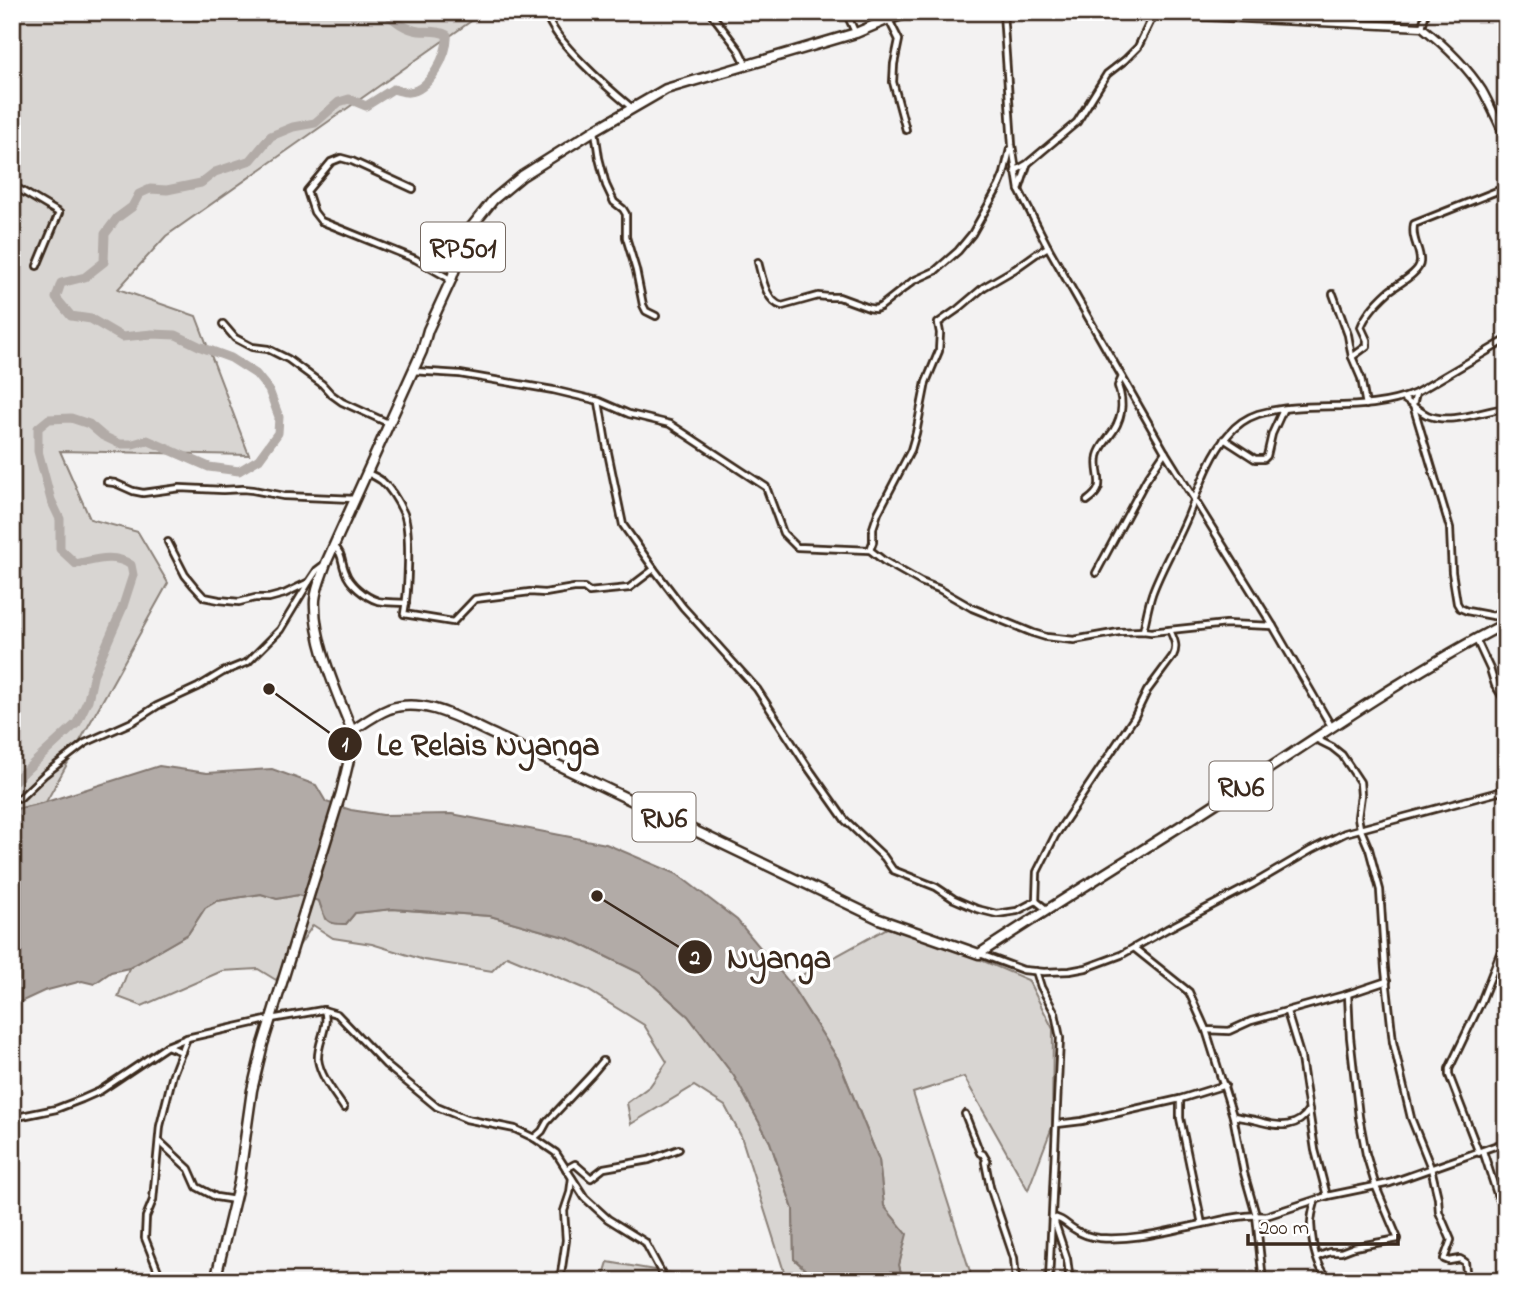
<svg xmlns="http://www.w3.org/2000/svg" width="1518" height="1293" viewBox="0 0 1518 1293" font-family="'Indie Flower',sans-serif">
<style>
.green{fill:#d8d5d2;stroke:#8a8078;stroke-width:2}
.water{fill:#b2aba7;stroke:#827770;stroke-width:2}
.lines{fill:none;stroke-linecap:round;stroke-linejoin:round}
.river{stroke:#b2aba7;stroke-width:9}
.minor-casing{stroke:#3b2a1e;stroke-width:10}
.tertiary-casing{stroke:#3b2a1e;stroke-width:11}
.primary-casing{stroke:#3b2a1e;stroke-width:13}
.trunk-casing{stroke:#3b2a1e;stroke-width:13}
.minor{stroke:#fff;stroke-width:4.5}
.tertiary{stroke:#fff;stroke-width:6}
.primary{stroke:#fff;stroke-width:8}
.trunk{stroke:#fff;stroke-width:8}
.labels{text-anchor:middle;stroke-width:7;stroke-linejoin:round;paint-order:stroke}
.shield{fill:#fff;stroke:#766a62;stroke-width:2}
.shield-label{font-size:28px;font-weight:bold;fill:#3b2a1e}
.leader{fill:none;stroke:#3b2a1e;stroke-width:2.5}
.callout-dot{fill:#3b2a1e;stroke:#fff;stroke-width:2.5}
.mark-label{font-size:21px;text-anchor:middle;font-weight:bold;fill:#fff}
.callout-label{font-size:32px;text-anchor:middle;font-weight:bold;fill:#3b2a1e;stroke:#fff;stroke-width:7;stroke-linejoin:round;paint-order:stroke}
</style>
<rect width="100%" height="100%" fill="#f3f2f2"/>
<filter id="ink" filterUnits="userSpaceOnUse"><feTurbulence type="fractalNoise" baseFrequency=".0143" numOctaves="2"/><feDisplacementMap in="SourceGraphic" scale="14" xChannelSelector="R" yChannelSelector="G"/><feConvolveMatrix kernelMatrix="1 2 1 2 8 2 1 2 1" color-interpolation-filters="sRGB"/></filter>
<g filter="url(#ink)">
<g class="green">
<path d="M12,12H484L166,236L118,289L196,316L249,455L60,451L90,519L138,532L168,583L46,802L12,810Z"/>
<path d="M261,894L277,899L298,895L319,901L325,919L346,924L355,913L392,909L490,916L568,938L640,973L688,1016L734,1076L770,1142L793,1209L794,1259L809,1273V1281H787L741,1136L725,1106L694,1086L631,1124L627,1103L650,1086L667,1062L644,1025L586,989L507,956L492,971L424,960L372,944L333,938L313,925L276,980L258,969L222,971L142,1006L118,997L129,968L188,934L205,908L217,901Z"/>
<path d="M887,928L948,946L1028,980L1053,1029L1052,1127L1028,1190L964,1077L913,1093L973,1281H903L899,1265L906,1234L884,1206L879,1160L838,1059L789,982Z"/>
<path d="M608,1262L718,1281H602Z"/>
</g>
<path class="water" d="M159,766L207,773L272,769L316,785L326,802L351,810L383,815L452,814L606,844L677,874L737,920L789,982L838,1059L879,1160L884,1206L907,1234L899,1265L903,1281H809V1272L794,1259L793,1209L770,1142L734,1076L688,1016L640,973L568,938L490,916L393,909L355,913L346,924C325,925 325,919 319,901L298,895L277,899L261,894L217,901L205,908L188,934L129,968L111,972L94,984L82,981L44,991L12,1006V810L46,802Z"/>
<g class="lines">
<path class="river" d="M12,783L77,723L88,700L94,673L122,609L133,575L131,565C114,553 95,560 76,564L60,549V519L51,500L38,451V428L49,419L71,418L89,424L103,436L120,444H133L147,440L209,467L239,471L259,459L278,433L279,417L269,390L256,374L231,358L201,347L176,335L152,334L122,337L91,319L71,316L56,298L61,283L85,277L104,262L105,234L117,218L132,207L139,194L150,189L167,190L201,183L215,172L251,160L271,136L293,127L315,123L339,102L349,99L366,106L393,89C398,90 405,93 409,92C429,91 449,53 447,35C437,30 430,32 419,31C405,29 395,21 385,12"/>
<g class="minor-casing">
<g id="minor">
<path d="M546,12C552,40 609,89 632,108"/>
<path d="M710,12L739,50L746,64"/>
<path d="M846,12L855,32"/>
<path d="M1003,12L1012,145L1019,190L1048,247L1165,452L1273,626L1331,726"/>
<path d="M889,20L899,40L894,64L893,82L906,130"/>
<path d="M1422,27L1426,12"/>
<path d="M595,131L599,158L606,185L614,202L623,209L626,214V237L636,270L643,305L646,311L656,316"/>
<path d="M1015,171L1027,164L1077,122L1107,74L1125,60L1138,47L1154,14"/>
<path d="M12,185L59,213L37,266"/>
<path d="M413,189L352,161L341,158L331,162L307,191L314,212L321,221L415,259L450,279"/>
<path d="M1019,190L1027,165"/>
<path d="M758,262C762,277 766,302 782,306L818,296L828,297H839L869,308L875,309L880,307L913,281L935,271L958,251L972,234L999,186L1004,174L1010,149"/>
<path d="M1333,294L1348,335L1352,357L1361,378L1366,405"/>
<path d="M223,324L235,338L252,347L268,349L288,359L322,384L331,394L342,402L388,423"/>
<path d="M1352,357L1367,346V340L1361,327C1366,314 1377,302 1388,292C1396,285 1420,273 1420,262C1421,249 1411,241 1414,224L1502,189L1506,192"/>
<path d="M413,371L460,374L553,390L599,401L629,414L670,424L766,487L783,533L797,547L870,550L884,561L921,582L939,589L972,608L1033,633L1046,637L1074,640L1119,632L1143,631L1151,632L1226,624L1273,626"/>
<path d="M1416,393L1413,405L1450,528L1452,572L1457,603L1460,608L1467,611L1499,617L1506,621"/>
<path d="M1404,399C1411,404 1419,411 1427,415C1451,425 1482,411 1506,408"/>
<path d="M599,402L606,443L623,525L654,569L683,607L757,689L807,766L845,820L884,857L893,870L936,887L954,899L977,909L997,914L1017,911L1036,901"/>
<path d="M1224,439L1255,459H1264L1267,456L1272,434L1283,410"/>
<path d="M367,473C372,475 378,478 382,481C391,489 399,503 404,514C411,532 408,593 404,614L453,622L475,599L530,592L545,593L574,588H584L589,592L629,588L654,569"/>
<path d="M107,482L115,483L133,491L143,493L180,488L223,490L243,489L253,490L284,496L354,499"/>
<path d="M1087,501C1109,486 1094,476 1098,456C1100,448 1104,444 1109,437C1122,421 1125,405 1118,386L1122,377"/>
<path d="M168,542L185,575L194,586L204,597L219,600L239,602L255,598H269L284,594L309,582L317,570L325,564"/>
<path d="M334,546C343,554 341,561 345,571C349,584 365,597 378,601C386,603 397,602 406,603"/>
<path d="M870,550L873,542V528L878,513L911,450L916,433L926,382L939,351L940,333L938,323L958,309L984,287L1015,269L1036,254L1048,247"/>
<path d="M1096,573L1146,480L1165,452"/>
<path d="M1493,616L1506,607"/>
<path d="M1143,631C1146,619 1148,606 1152,594C1162,566 1179,540 1190,511C1200,486 1210,456 1228,435C1236,425 1246,418 1258,414C1309,399 1365,415 1416,393L1506,340"/>
<path d="M1476,639L1490,669L1495,685L1506,702"/>
<path d="M1314,738L1332,747L1342,755L1360,782L1361,795L1358,817L1360,828L1369,849L1380,890L1385,969L1393,1042L1411,1118L1431,1168L1438,1198L1439,1212L1451,1240L1444,1259L1449,1261L1460,1259L1465,1262L1467,1281"/>
<path d="M20,798L45,774L85,743L132,722L157,706L198,687L223,672L248,662L280,630L309,582"/>
<path d="M1046,909L1036,901L1037,872L1055,836L1134,718L1147,691L1173,656C1178,646 1174,640 1170,630"/>
<path d="M1134,948L1189,992L1206,1030L1229,1031L1251,1021L1348,994L1387,981"/>
<path d="M980,954L1023,970L1044,972L1070,971L1086,968L1121,955L1167,929L1253,884L1311,850L1345,833L1506,790"/>
<path d="M1036,971L1041,987L1055,1013L1060,1038L1049,1281"/>
<path d="M324,1010C330,1026 317,1043 318,1059C320,1076 335,1094 344,1108"/>
<path d="M1287,1012L1301,1058L1315,1150L1327,1196"/>
<path d="M1206,1030L1233,1116L1244,1173L1256,1215L1263,1281"/>
<path d="M167,1046L182,1052"/>
<path d="M1180,1099V1118L1202,1224"/>
<path d="M965,1114L980,1153L983,1154L987,1161L985,1162L990,1187L1014,1258L1016,1281"/>
<path d="M1233,1116C1243,1118 1253,1119 1262,1122C1280,1127 1298,1128 1309,1110"/>
<path d="M12,1118L56,1109L82,1099L100,1091L167,1046L187,1038L271,1019L323,1010L337,1014L386,1065L437,1107L466,1119L515,1129L534,1138L556,1153L585,1198L608,1219L645,1242L666,1281"/>
<path d="M1057,1124L1082,1121L1180,1099L1225,1085"/>
<path d="M534,1138L542,1131L547,1122L592,1074L603,1061"/>
<path d="M159,1141L189,1169L197,1187L216,1197L235,1200"/>
<path d="M1483,1151L1497,1194L1506,1214"/>
<path d="M1479,1153L1449,1075V1069L1481,1002L1506,938"/>
<path d="M566,1169L575,1164L591,1178L604,1168L649,1160L679,1149"/>
<path d="M1315,1202C1313,1209 1311,1217 1311,1224C1312,1243 1316,1270 1332,1281"/>
<path d="M1056,1218C1064,1220 1067,1225 1074,1229C1081,1234 1090,1237 1099,1238C1135,1241 1172,1230 1207,1223C1226,1219 1246,1214 1266,1216L1327,1196L1390,1183L1506,1142"/>
<path d="M1056,1218L1055,1223L1067,1259L1070,1281"/>
<path d="M1317,1257L1330,1252H1341L1354,1247L1398,1239L1376,1187L1366,1154L1359,1117L1350,1037L1348,994"/>
<path d="M160,1281L158,1271L145,1238L146,1217L153,1200L160,1126L173,1074L187,1038"/>
<path d="M560,1281L566,1240L564,1211L570,1193L572,1178"/>
</g>
</g>
<g class="tertiary-casing">
<path id="tertiary" d="M1117,12L1422,27C1443,44 1468,68 1482,90C1491,106 1498,123 1506,139"/>
</g>
<g class="primary-casing">
<path id="primary" d="M352,731C337,693 313,641 315,600C316,588 322,575 326,563L422,351L428,330L451,280L469,230L493,200L522,176L595,130L666,89L856,33L889,19L913,12"/>
</g>
<g class="trunk-casing">
<path id="trunk" d="M215,1281L239,1182L252,1090L263,1044L341,793L353,743L352,731C364,723 376,714 389,709C426,696 465,722 497,736L879,919L979,954C1059,901 1141,852 1221,800C1315,739 1407,674 1506,623"/>
</g>
<use href="#minor" class="minor"/>
<use href="#tertiary" class="tertiary"/>
<use href="#primary" class="primary"/>
<use href="#trunk" class="trunk"/>
</g>
</g>
<g class="labels">
<g class="shield">
<rect x="421" y="222.5" width="84" height="49" rx="5"/>
<rect x="1209.5" y="761.5" width="63" height="49" rx="5"/>
<rect x="632.5" y="792.5" width="63" height="49" rx="5"/>
</g>
<g class="shield-label">
<text x="463" y="257">RP501</text>
<text x="1241" y="796">RN6</text>
<text x="664" y="827">RN6</text>
</g>
</g>
<path class="leader" d="M269 689L345 744M597 896L695 957"/>
<g class="callout-dot">
<circle cx="269" cy="689" r="7"/>
<circle cx="597" cy="896" r="7"/>
<circle cx="345" cy="744" r="18"/>
<circle cx="695" cy="957" r="18"/>
</g>
<g class="mark-label">
<text x="345" y="751">1</text>
<text x="695" y="964">2</text>
</g>
<g class="callout-label">
<text x="488" y="755">Le Relais Nyanga</text>
<text x="779" y="968">Nyanga</text>
</g>
<rect width="1518" height="1293" fill="none" stroke="#fff" stroke-width="42"/>
<rect x="21" y="21" width="1476" height="1251" fill="none" stroke="#3b2a1e" stroke-width="2.5" filter="url(#ink)"/>
<path d="M1248 1234v10h150v-10" fill="none" stroke="#3b2a1e" stroke-width="3.5"/>
<text x="1259" y="1234" font-size="21" fill="#3b2a1e" stroke="#ffffff" stroke-width="5" paint-order="stroke">200 m</text>
</svg>
